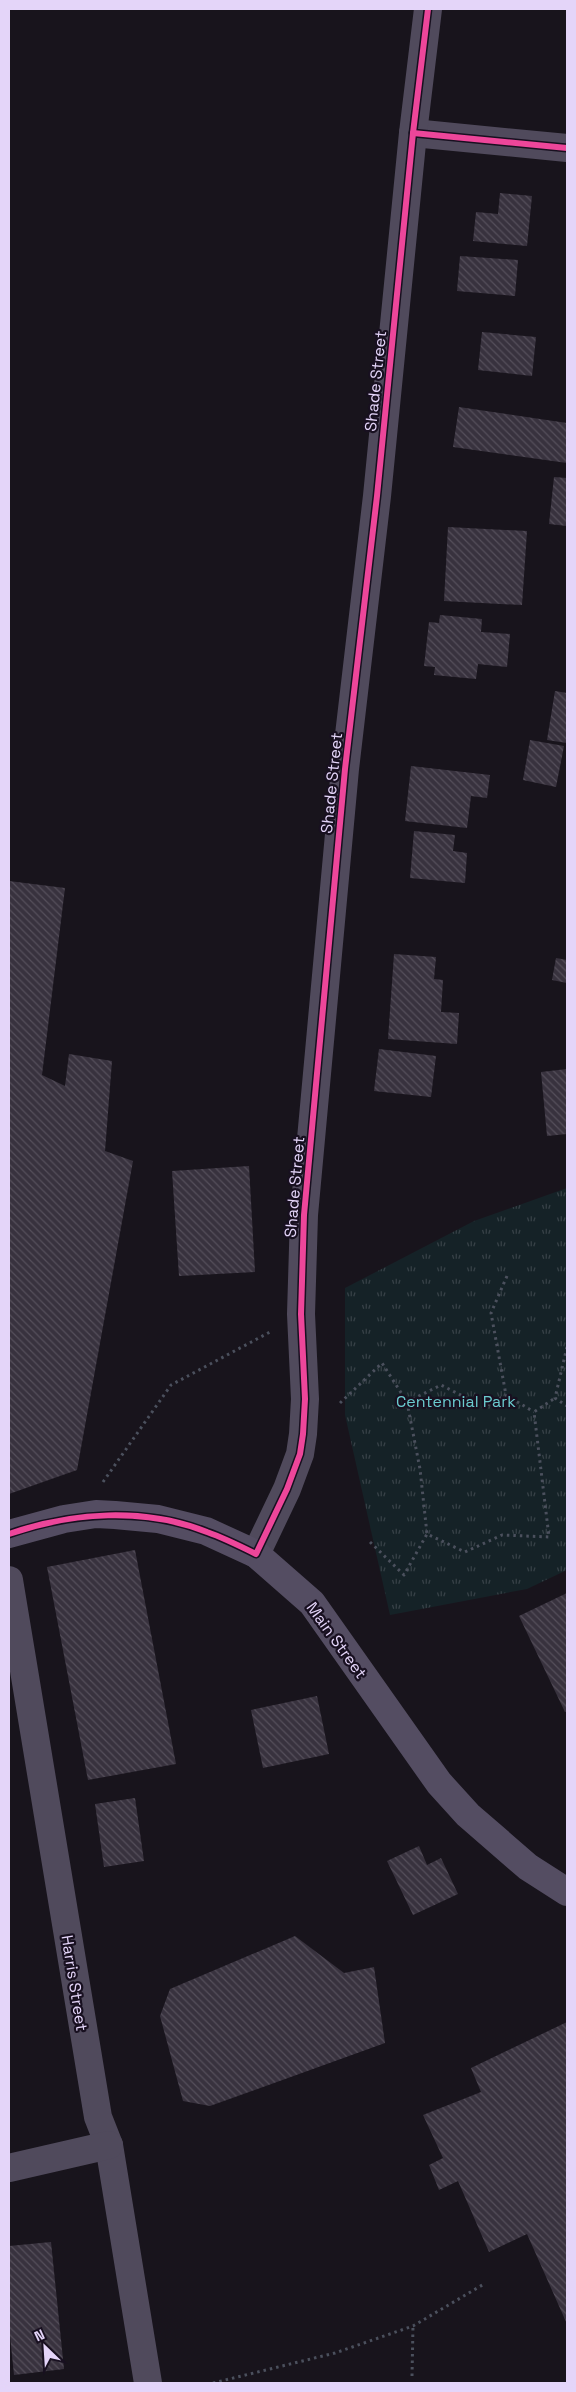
<svg xmlns="http://www.w3.org/2000/svg" width="576" height="2392" viewBox="0 0 576 2392" font-family="'Space Grotesk',sans-serif">
<style>
.park{fill:url(#park-tufts)}
.building{fill:url(#building-back-hatch)}
.lines{fill:none;stroke-linecap:round;stroke-linejoin:round}
.path{stroke:#4b505d;stroke-width:3;stroke-dasharray:2.5 4;stroke-linecap:butt}
.minor{stroke:#504a5c;stroke-width:28}
.secondary{stroke:#544d62;stroke-width:28}
.cycleway-casing{stroke:#181020;stroke-width:9}
.cycleway{stroke:#ed469a;stroke-width:6}
.labels{text-anchor:middle;stroke-width:4.5;stroke-linejoin:round;paint-order:stroke}
.street-label{font-size:16px;fill:#e4d5f9;stroke:#181020}
.park-label{font-size:16px;fill:#6bcbcf;stroke:#181020}
</style>
<defs>
<pattern id="park-tufts" width="24" height="20" patternUnits="userSpaceOnUse" patternTransform="scale(1.25)"><rect width="24" height="20" fill="#152227"/><path d="M3 7l-1-3M5 7V3M7 7l1-3M15 17l-1-3M17 17v-4M19 17l1-3" fill="none" stroke="#374147"/></pattern>
<pattern id="building-back-hatch" width="6" height="6" patternUnits="userSpaceOnUse" patternTransform="scale(1.25)"><rect width="6" height="6" fill="#38323e"/><path d="M-1 5l2 2M0 0l6 6M5-1l2 2" fill="none" stroke="#554f5b"/></pattern>
</defs>
<rect width="100%" height="100%" fill="#18141c"/>
<path class="park" d="M567,1188V1570L527,1589L390,1615L345,1415V1288L474,1221Z"/>
<g class="building">
<path d="M500,193L532,196L527,246L473,241L476,212L498,214Z"/>
<path d="M460,256L518,260L515,296L457,291Z"/>
<path d="M482,332L536,337L532,376L478,370Z"/>
<path d="M459,407L567,423V463L453,447Z"/>
<path d="M554,477L567,478V526L549,524Z"/>
<path d="M448,527L527,531L522,605L444,601Z"/>
<path d="M440,615L482,619L481,632L510,634L507,667L478,664L476,679L434,675L435,667L424,666L429,622L439,623Z"/>
<path d="M555,691L567,693V743L547,740Z"/>
<path d="M530,740L564,746L556,787L523,780Z"/>
<path d="M411,766L490,775L487,798L471,796L467,828L405,821Z"/>
<path d="M414,831L455,835L453,851L467,853L465,883L410,878Z"/>
<path d="M9,881L65,888L42,1075L65,1086L69,1054L112,1061L105,1151L133,1161L77,1470L9,1494Z"/>
<path d="M394,954L436,957L434,979L443,980L441,1012L459,1013L457,1044L388,1039Z"/>
<path d="M556,958L567,960V983L552,980Z"/>
<path d="M379,1049L436,1056L431,1097L374,1091Z"/>
<path d="M567,1069V1134L547,1136L541,1072Z"/>
<path d="M249,1166L255,1272L179,1276L172,1171Z"/>
<path d="M135,1550L176,1764L88,1780L47,1567Z"/>
<path d="M567,1593V1711L565,1712L519,1616Z"/>
<path d="M317,1696L329,1754L263,1768L251,1710Z"/>
<path d="M135,1798L144,1861L104,1867L95,1804Z"/>
<path d="M419,1846L427,1865L441,1858L458,1894L413,1915L387,1861Z"/>
<path d="M295,1936L344,1973L374,1967L385,2043L210,2106L183,2101L160,2016L170,1989Z"/>
<path d="M567,2022V2324L527,2234L489,2252L458,2181L439,2190L429,2165L443,2158L423,2115L481,2092L471,2068Z"/>
<path d="M51,2242L64,2369L14,2375L9,2326V2246Z"/>
</g>
<g class="lines">
<g class="path">
<path d="M507,1276L491,1313L506,1395L534,1412"/>
<path d="M567,1347L555,1398L567,1406"/>
<path d="M407,1402L420,1469L427,1534"/>
<path d="M340,1403L382,1363L407,1402L441,1385L484,1407L506,1395"/>
<path d="M103,1482L171,1385L270,1332"/>
<path d="M370,1542L404,1575L427,1534L465,1552L502,1535L549,1537L534,1412L555,1398"/>
<path d="M412,2376L413,2326"/>
<path d="M213,2383L335,2353L413,2326L484,2284"/>
</g>
<g class="minor">
<path d="M413,133L567,148"/>
<path d="M256,1554L287,1489L300,1454L303,1434L305,1399L301,1314L304,1215L345,769L377,496L413,133L428,9"/>
<path d="M9,1580L98,2117L109,2145L148,2383"/>
<path d="M9,2168L109,2145"/>
</g>
<path class="secondary" d="M9,1534L64,1519L96,1514L115,1515L158,1519L206,1531L256,1554L312,1603L439,1783L468,1815L528,1867L567,1892"/>
<g class="cycleway-casing">
<g id="cycleway">
<path d="M413,133L567,148"/>
<path d="M9,1534C72,1512 144,1507 207,1532C224,1538 240,1546 256,1554L287,1489L300,1454L303,1434L305,1399L301,1314L304,1215L345,769L377,496L413,133L428,9"/>
</g>
</g>
<use href="#cycleway" class="cycleway"/>
</g>
<g class="labels">
<g class="street-label">
<text transform="translate(375 381) rotate(-84)" y="6">Shade Street</text>
<text transform="translate(331 783) rotate(-84)" y="6">Shade Street</text>
<text transform="translate(294 1187) rotate(-85)" y="6">Shade Street</text>
<text transform="translate(337 1640) rotate(54)" y="6">Main Street</text>
<text transform="translate(75 1983) rotate(81)" y="6">Harris Street</text>
</g>
<g class="park-label">
<text x="456" y="1407">Centennial Park</text>
</g>
</g>
<rect width="576" height="2392" fill="none" stroke="#e4d5f9" stroke-width="20"/>
<g transform="translate(45 2347) rotate(335)" stroke="#181020" stroke-width="4" paint-order="stroke">
<path d="M0-4L9 19L0 12L-9 19Z" fill="#e4d5f9"/>
<text y="-8" font-size="14" font-weight="bold" text-anchor="middle" fill="#e4d5f9">N</text>
</g>
</svg>
